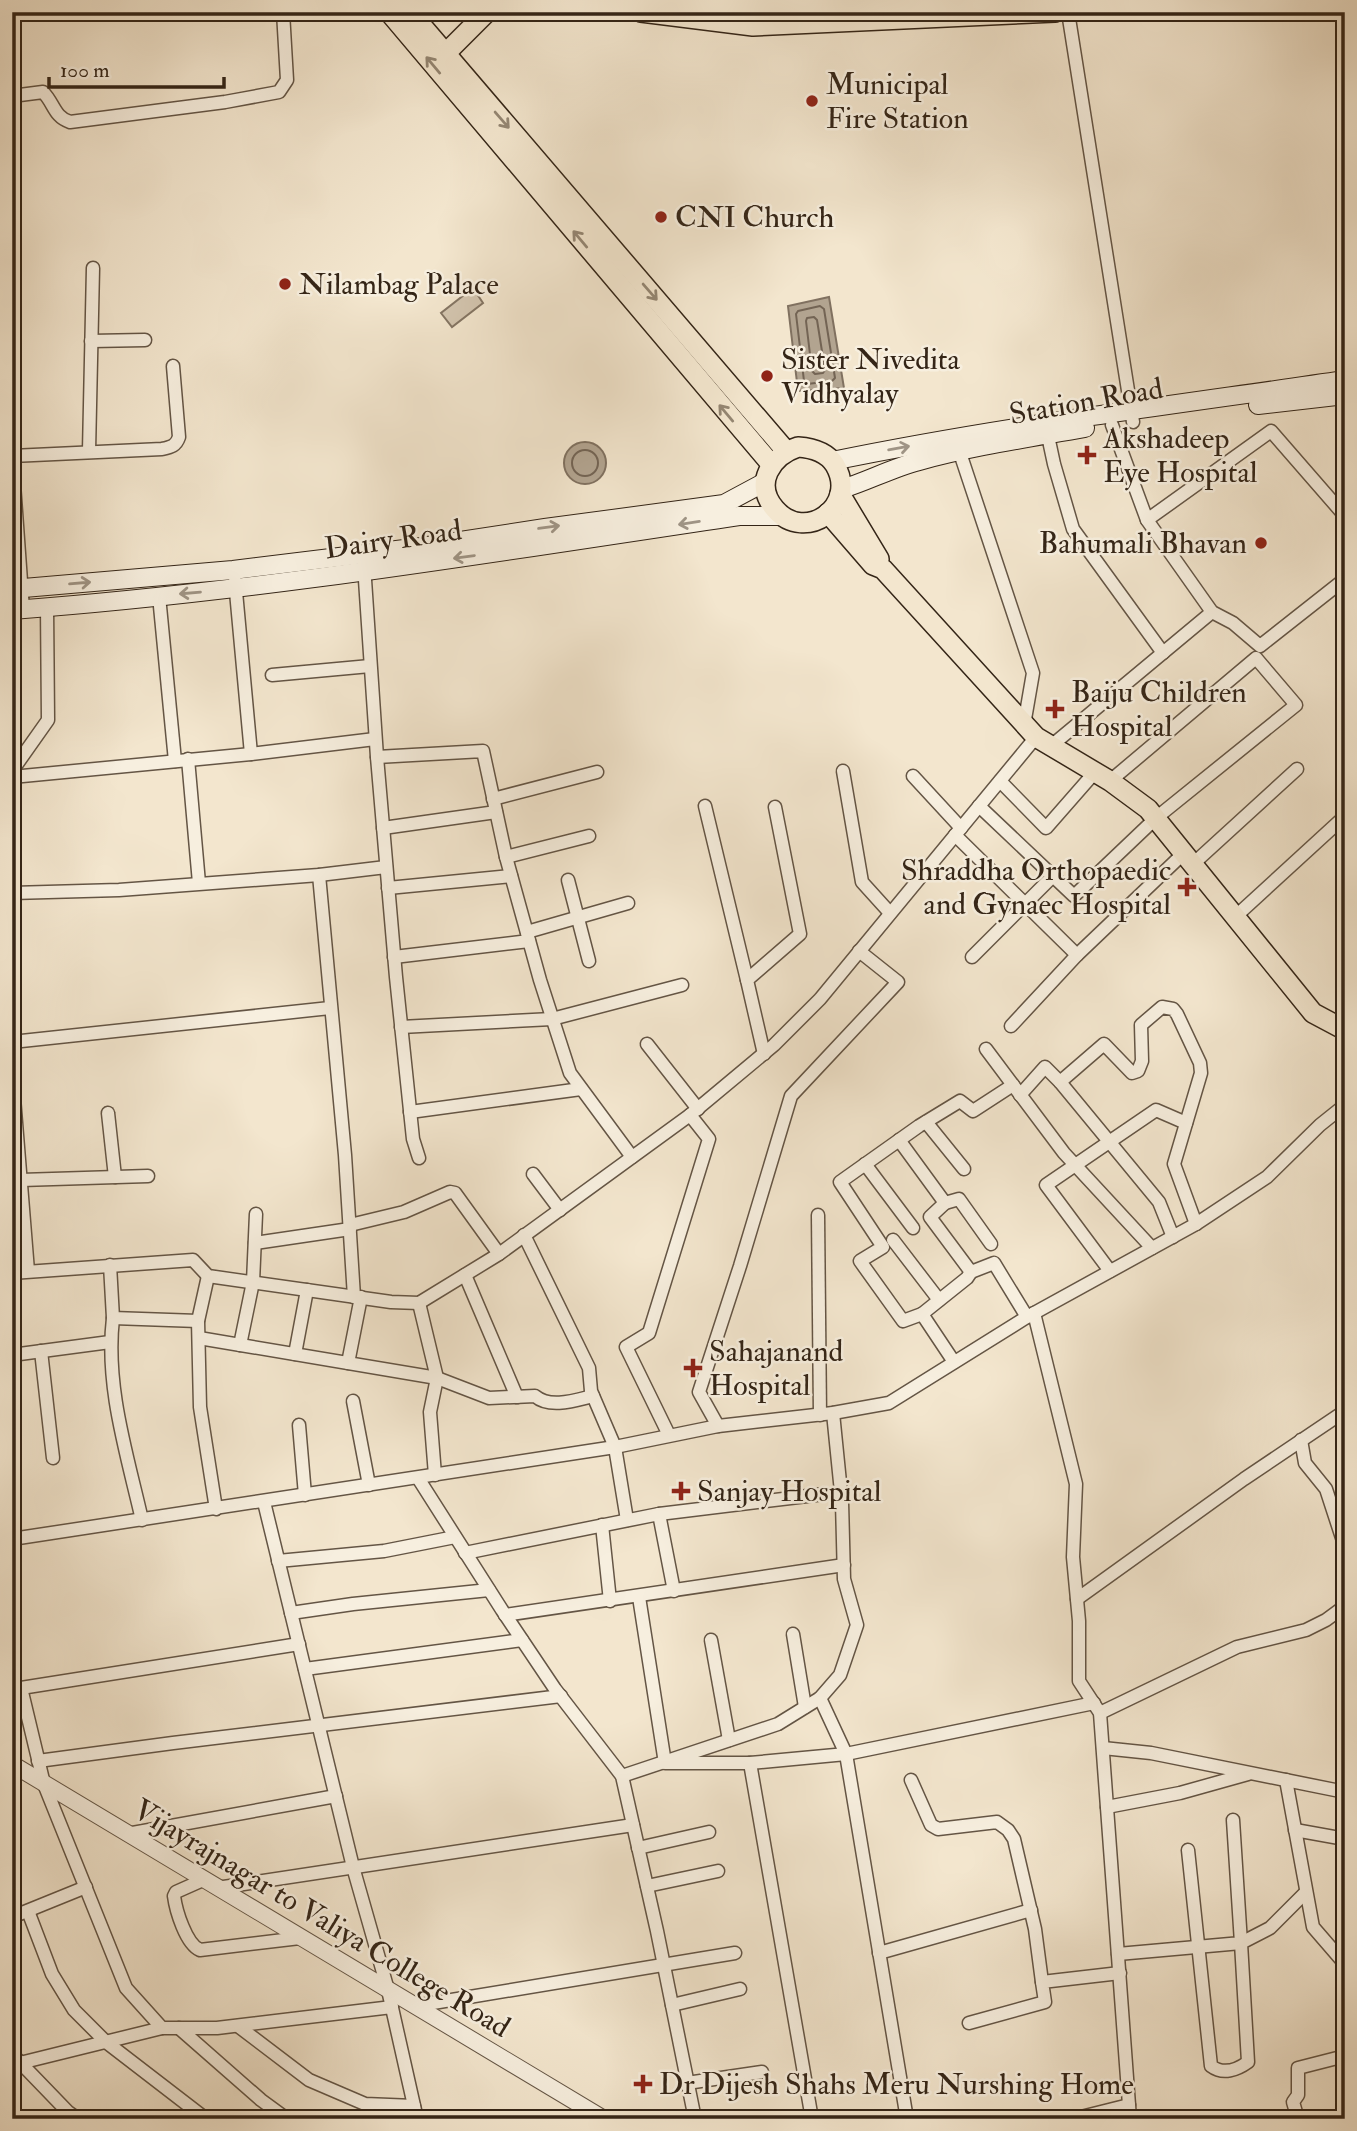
<svg xmlns="http://www.w3.org/2000/svg" width="1357" height="2131" viewBox="0 0 1357 2131" font-family="'IM FELL Double Pica',serif">
<style>
.pitch{fill:#d3c5af;stroke:#847563;stroke-width:2}
.water{fill:#b2a490;stroke:#807160;stroke-width:2}
.lines{fill:none;stroke-linecap:round;stroke-linejoin:round}
.shore{stroke:#736454;stroke-width:2}
.minor-casing{stroke:#645545;stroke-width:15}
.tertiary-casing{stroke:#645545;stroke-width:18}
.secondary-casing{stroke:#342517;stroke-width:20}
.primary-casing{stroke:#342517;stroke-width:22}
.minor{stroke:#f7efdf;stroke-width:12}
.tertiary{stroke:#f7efdf;stroke-width:16}
.secondary{stroke:#f7efdf;stroke-width:18}
.primary{stroke:#f3e6ce;stroke-width:19}
.oneway{stroke:#948672}
.oneway2{stroke:#9f9485}
.poi-dot{fill:#8f2418;stroke:#f7efdf;stroke-width:2.5}
.labels{text-anchor:middle;stroke-width:5;stroke-linejoin:round;paint-order:stroke}
.poi-label{font-size:30px;fill:#342517;stroke:#f7efdf;text-anchor:start}
.street-label{font-size:30px;fill:#342517;stroke:#f7efdf}
</style>
<rect width="100%" height="100%" fill="#f3e6ce"/>
<filter id="stains"><feTurbulence type="fractalNoise" baseFrequency=".00286" numOctaves="4"/><feColorMatrix values="0 0 0 0 .2 0 0 0 0 .09 0 0 0 0 .02 0 0 0 .5 -.17"/></filter>
<radialGradient id="worn" r=".72"><stop offset=".6" stop-color="#630" stop-opacity="0"/><stop offset="1" stop-color="#630" stop-opacity=".3"/></radialGradient>
<path class="pitch" d="M473,288L483,303L452,327L441,313Z"/>
<g class="water">
<path d="M829,297L844,388L798,391L788,306Z"/>
<circle cx="585" cy="463" r="21"/>
</g>
<g class="lines">
<g class="shore">
<path d="M820,306L824,309L835,378L832,381L807,384L804,381L796,314L798,311Z"/>
<path d="M814,317L817,320L825,370L823,373L815,374L812,371L806,321L807,318Z"/>
<circle cx="585" cy="463" r="13"/>
</g>
<g class="minor-casing">
<g id="minor">
<path d="M1068,12L1133,422"/>
<path d="M12,96L43,92C54,103 54,117 70,122L225,102L279,92L287,80L283,12"/>
<path d="M91,341L145,340"/>
<path d="M1112,425L1147,520L1212,612L1233,623L1260,646L1345,579"/>
<path d="M1048,436L1054,464L1073,529L1163,653"/>
<path d="M959,450L1033,673L1024,725"/>
<path d="M89,451L93,268"/>
<path d="M12,456L162,449C171,447 176,446 179,437L173,366"/>
<path d="M12,456L23,609"/>
<path d="M1147,520L1271,431L1345,516"/>
<path d="M364,565L377,757L396,977L413,1139L419,1158"/>
<path d="M235,581L251,754"/>
<path d="M159,596L175,761"/>
<path d="M272,675L370,666"/>
<path d="M1051,746L1212,612"/>
<path d="M377,757L483,751L506,857L540,980L570,1073L632,1157"/>
<path d="M188,759L199,883"/>
<path d="M12,771L48,720L47,607"/>
<path d="M843,771L862,882L890,913"/>
<path d="M913,776L961,828"/>
<path d="M12,777L251,754L375,739"/>
<path d="M1000,781L1046,828L1095,772"/>
<path d="M493,799L597,772"/>
<path d="M705,806L747,980"/>
<path d="M979,806L1074,896L1156,818L1296,705L1256,658L1110,781"/>
<path d="M383,828L496,812"/>
<path d="M955,835L1077,955L1184,853"/>
<path d="M506,857L589,836"/>
<path d="M1193,864L1297,769"/>
<path d="M319,875L345,1155L354,1297"/>
<path d="M568,880L589,961"/>
<path d="M388,888L511,876"/>
<path d="M12,893L119,890L319,875L386,867"/>
<path d="M1235,917L1343,818"/>
<path d="M527,932L628,903"/>
<path d="M394,957L529,941"/>
<path d="M972,957L1053,876"/>
<path d="M1011,1026L1077,955"/>
<path d="M401,1027L552,1019L682,985"/>
<path d="M12,1042L330,1008"/>
<path d="M647,1044L698,1109"/>
<path d="M986,1049L1064,1153L1152,1248"/>
<path d="M764,1054L747,980L800,934L775,807"/>
<path d="M12,1073L28,1271"/>
<path d="M1020,1095L1045,1067L1060,1082"/>
<path d="M410,1112L581,1089"/>
<path d="M108,1113L115,1177"/>
<path d="M926,1122L964,1169"/>
<path d="M899,1140L945,1203L930,1217L971,1272L994,1263L1027,1317"/>
<path d="M865,1164L913,1228"/>
<path d="M533,1174L560,1210"/>
<path d="M21,1180L148,1176"/>
<path d="M945,1203L959,1199L991,1244"/>
<path d="M818,1215L820,1415"/>
<path d="M350,1225L404,1212L450,1192L455,1193L499,1254"/>
<path d="M524,1235L589,1368L591,1391L615,1447L627,1520"/>
<path d="M1173,1237L1159,1202L1060,1082L1104,1044L1132,1073L1138,1071L1142,1061L1141,1025L1162,1007L1173,1009L1177,1014L1200,1063L1201,1073L1174,1164L1196,1224"/>
<path d="M893,1240L939,1300"/>
<path d="M255,1243L350,1229"/>
<path d="M110,1265L113,1318L198,1321"/>
<path d="M1110,1271L1046,1185L1156,1110L1186,1123"/>
<path d="M12,1273L193,1260L208,1276L391,1302L419,1303L499,1254L690,1115L774,1045L820,999L1036,737"/>
<path d="M465,1275L517,1397"/>
<path d="M208,1276L198,1321L200,1407L216,1509"/>
<path d="M419,1303L437,1378L430,1412L435,1475"/>
<path d="M1034,1313L1076,1484L1073,1557L1079,1621V1681L1100,1713L1129,2105"/>
<path d="M922,1314L967,1278L971,1272"/>
<path d="M113,1318C105,1386 127,1454 142,1520"/>
<path d="M199,1338L437,1378L489,1398L535,1396C550,1409 576,1400 593,1396"/>
<path d="M240,1345L253,1282L256,1214"/>
<path d="M41,1351L53,1458"/>
<path d="M295,1354L307,1290"/>
<path d="M12,1355L110,1342"/>
<path d="M954,1362L922,1314L903,1321L860,1261L883,1247L840,1182L919,1126L960,1101L973,1111L1013,1085"/>
<path d="M348,1363L361,1297"/>
<path d="M353,1401L369,1485"/>
<path d="M299,1425L305,1495"/>
<path d="M718,1426L699,1392L740,1266L791,1096L898,982L859,951"/>
<path d="M669,1435L626,1347L649,1333L709,1139L690,1115"/>
<path d="M1301,1440L1305,1463L1326,1489L1345,1547"/>
<path d="M418,1478L502,1610L555,1689L622,1776L657,1931L695,2119"/>
<path d="M264,1502L353,1867L388,1990L417,2119"/>
<path d="M659,1514L674,1591"/>
<path d="M602,1525L610,1601"/>
<path d="M12,1539L615,1447L718,1426L833,1413L889,1403L1027,1317L1196,1224L1267,1177L1320,1125L1345,1105"/>
<path d="M465,1553L659,1514L824,1494"/>
<path d="M278,1561L384,1551L455,1537"/>
<path d="M639,1597L665,1763H750L846,1754L1094,1703"/>
<path d="M1077,1599L1244,1479L1345,1411"/>
<path d="M291,1613L353,1604L489,1590"/>
<path d="M505,1615L844,1565"/>
<path d="M793,1634L805,1707"/>
<path d="M711,1640L729,1740"/>
<path d="M299,1644L21,1688L44,1784L126,1988L162,2028H217L392,2007"/>
<path d="M305,1669L522,1640"/>
<path d="M820,1698L846,1754L907,2119"/>
<path d="M1100,1713L1237,1647L1306,1630L1326,1620L1345,1606"/>
<path d="M1103,1748L1151,1753L1345,1792"/>
<path d="M38,1761L173,1743L561,1696"/>
<path d="M750,1763L812,2119"/>
<path d="M622,1776L778,1724L820,1698L840,1675L857,1625L844,1579L842,1502L833,1413"/>
<path d="M911,1780L931,1825L938,1829L997,1822L1008,1830L1014,1839L1035,1929L1042,1982"/>
<path d="M1286,1780L1313,1927L1345,1964"/>
<path d="M1107,1807L1180,1793L1248,1774"/>
<path d="M1295,1830L1345,1839"/>
<path d="M127,1834L336,1796"/>
<path d="M638,1848L709,1832"/>
<path d="M1188,1850L1211,2066C1223,2075 1237,2070 1248,2062L1241,1943L1270,1928L1306,1892"/>
<path d="M203,1880L176,1892L174,1896C176,1911 186,1944 200,1950L300,1938"/>
<path d="M647,1886L718,1871"/>
<path d="M217,1888L633,1825"/>
<path d="M28,1911L52,1974L74,2010L106,2042L206,2119"/>
<path d="M12,1917L86,1887"/>
<path d="M879,1953L1031,1910"/>
<path d="M1118,1954L1241,1943L1233,1820"/>
<path d="M672,2005L740,1989"/>
<path d="M415,2006L735,1953"/>
<path d="M969,2023L1045,2002L1042,1982L1120,1973"/>
<path d="M238,2026L309,2080L365,2104L414,2106"/>
<path d="M179,2028L261,2100L287,2119"/>
<path d="M12,2054L68,2112L78,2119"/>
<path d="M20,2063L162,2028"/>
<path d="M687,2083L762,2072"/>
<path d="M1073,2119L1129,2105L1130,2119"/>
<path d="M1298,2119L1293,2102L1298,2095V2068L1345,2056"/>
</g>
</g>
<g class="tertiary-casing">
<path id="tertiary" d="M12,1764L604,2119"/>
</g>
<g class="secondary-casing">
<g id="secondary">
<path d="M1258,405L1345,395"/>
<path d="M832,461C1002,426 1174,405 1345,380"/>
<path d="M842,489C868,481 892,468 919,461C973,446 1029,438 1085,428"/>
<path d="M12,589L233,570L421,547L545,528L724,504L765,482"/>
<path d="M12,610C256,592 497,552 739,516H781"/>
</g>
</g>
<g class="primary-casing">
<g id="primary">
<path d="M389,12L771,464"/>
<path d="M410,12L786,451"/>
<path d="M641,12L753,26L1055,12"/>
<path d="M445,54L487,12"/>
<path d="M798,447C813,448 827,452 835,465C859,506 805,544 775,509C753,484 771,456 798,447Z"/>
<path d="M840,494L879,559"/>
<path d="M828,513L873,565L883,569L1036,737L1110,781L1148,809L1313,1013L1345,1030"/>
</g>
</g>
<use href="#minor" class="minor"/>
<use href="#tertiary" class="tertiary"/>
<use href="#secondary" class="secondary"/>
<use href="#primary" class="primary"/>
</g>
<defs><path id="oneway-shaft" d="M-6 0H5M1.5-3L5.5 0L1.5 3" fill="none" stroke-width="1.6" stroke-linecap="round" stroke-linejoin="round" transform="scale(1.75)"/></defs>
<g class="oneway">
<use href="#oneway-shaft" transform="translate(433 65) rotate(-130)"/>
<use href="#oneway-shaft" transform="translate(502 120) rotate(49)"/>
<use href="#oneway-shaft" transform="translate(580 239) rotate(-130)"/>
<use href="#oneway-shaft" transform="translate(650 292) rotate(49)"/>
<use href="#oneway-shaft" transform="translate(726 413) rotate(-130)"/>
</g>
<g class="oneway2">
<use href="#oneway-shaft" transform="translate(899 448) rotate(-10)"/>
<use href="#oneway-shaft" transform="translate(689 523) rotate(171)"/>
<use href="#oneway-shaft" transform="translate(549 527) rotate(-8)"/>
<use href="#oneway-shaft" transform="translate(464 557) rotate(172)"/>
<use href="#oneway-shaft" transform="translate(80 583) rotate(-5)"/>
<use href="#oneway-shaft" transform="translate(190 593) rotate(175)"/>
</g>
<g class="poi-dot">
<circle cx="812" cy="101" r="7"/>
<circle cx="661" cy="217" r="7"/>
<circle cx="285" cy="284" r="7"/>
<circle cx="767" cy="376" r="7"/>
<path d="M1083.5 444.5h7v7h7v7h-7v7h-7v-7h-7v-7h7z"/>
<circle cx="1261" cy="543" r="7"/>
<path d="M1051.5 698.5h7v7h7v7h-7v7h-7v-7h-7v-7h7z"/>
<path d="M1183.5 876.5h7v7h7v7h-7v7h-7v-7h-7v-7h7z"/>
<path d="M689.5 1357.5h7v7h7v7h-7v7h-7v-7h-7v-7h7z"/>
<path d="M677.5 1480.5h7v7h7v7h-7v7h-7v-7h-7v-7h7z"/>
<path d="M639.5 2073.5h7v7h7v7h-7v7h-7v-7h-7v-7h7z"/>
</g>
<g class="labels">
<g class="poi-label">
<text x="826" y="94">Municipal<tspan x="826" dy="34">Fire Station</tspan></text>
<text x="675" y="227">CNI Church</text>
<text x="299" y="294">Nilambag Palace</text>
<text x="781" y="369">Sister Nivedita<tspan x="781" dy="34">Vidhyalay</tspan></text>
<text x="1103" y="448">Akshadeep<tspan x="1103" dy="34">Eye Hospital</tspan></text>
<text x="1247" y="553" text-anchor="end">Bahumali Bhavan</text>
<text x="1071" y="702">Baiju Children<tspan x="1071" dy="34">Hospital</tspan></text>
<text x="1171" y="880" text-anchor="end">Shraddha Orthopaedic<tspan x="1171" dy="34">and Gynaec Hospital</tspan></text>
<text x="709" y="1361">Sahajanand<tspan x="709" dy="34">Hospital</tspan></text>
<text x="697" y="1501">Sanjay Hospital</text>
<text x="659" y="2094">Dr Dijesh Shahs Meru Nurshing Home</text>
</g>
<g class="street-label">
<text transform="translate(1086 401) rotate(-10)" y="10">Station Road</text>
<text transform="translate(393 539) rotate(-8)" y="10">Dairy Road</text>
<text transform="translate(322 1918) rotate(31)" y="10">Vijayrajnagar to Valiya College Road</text>
</g>
</g>
<rect width="1357" height="2131" fill="none" stroke="#f3e6ce" stroke-width="42"/>
<rect x="14" y="14" width="1329" height="2103" fill="none" stroke="#342517" stroke-width="3.5"/>
<rect x="21" y="21" width="1315" height="2089" fill="none" stroke="#342517" stroke-width="2"/>
<path d="M49 77v10h175v-10" fill="none" stroke="#342517" stroke-width="3.5"/>
<text x="60" y="77" font-size="21" fill="#342517" stroke="#f7efdf" stroke-width="5" paint-order="stroke">100 m</text>
<rect width="100%" height="100%" filter="url(#stains)"/>
<rect width="100%" height="100%" fill="url(#worn)"/>
</svg>
